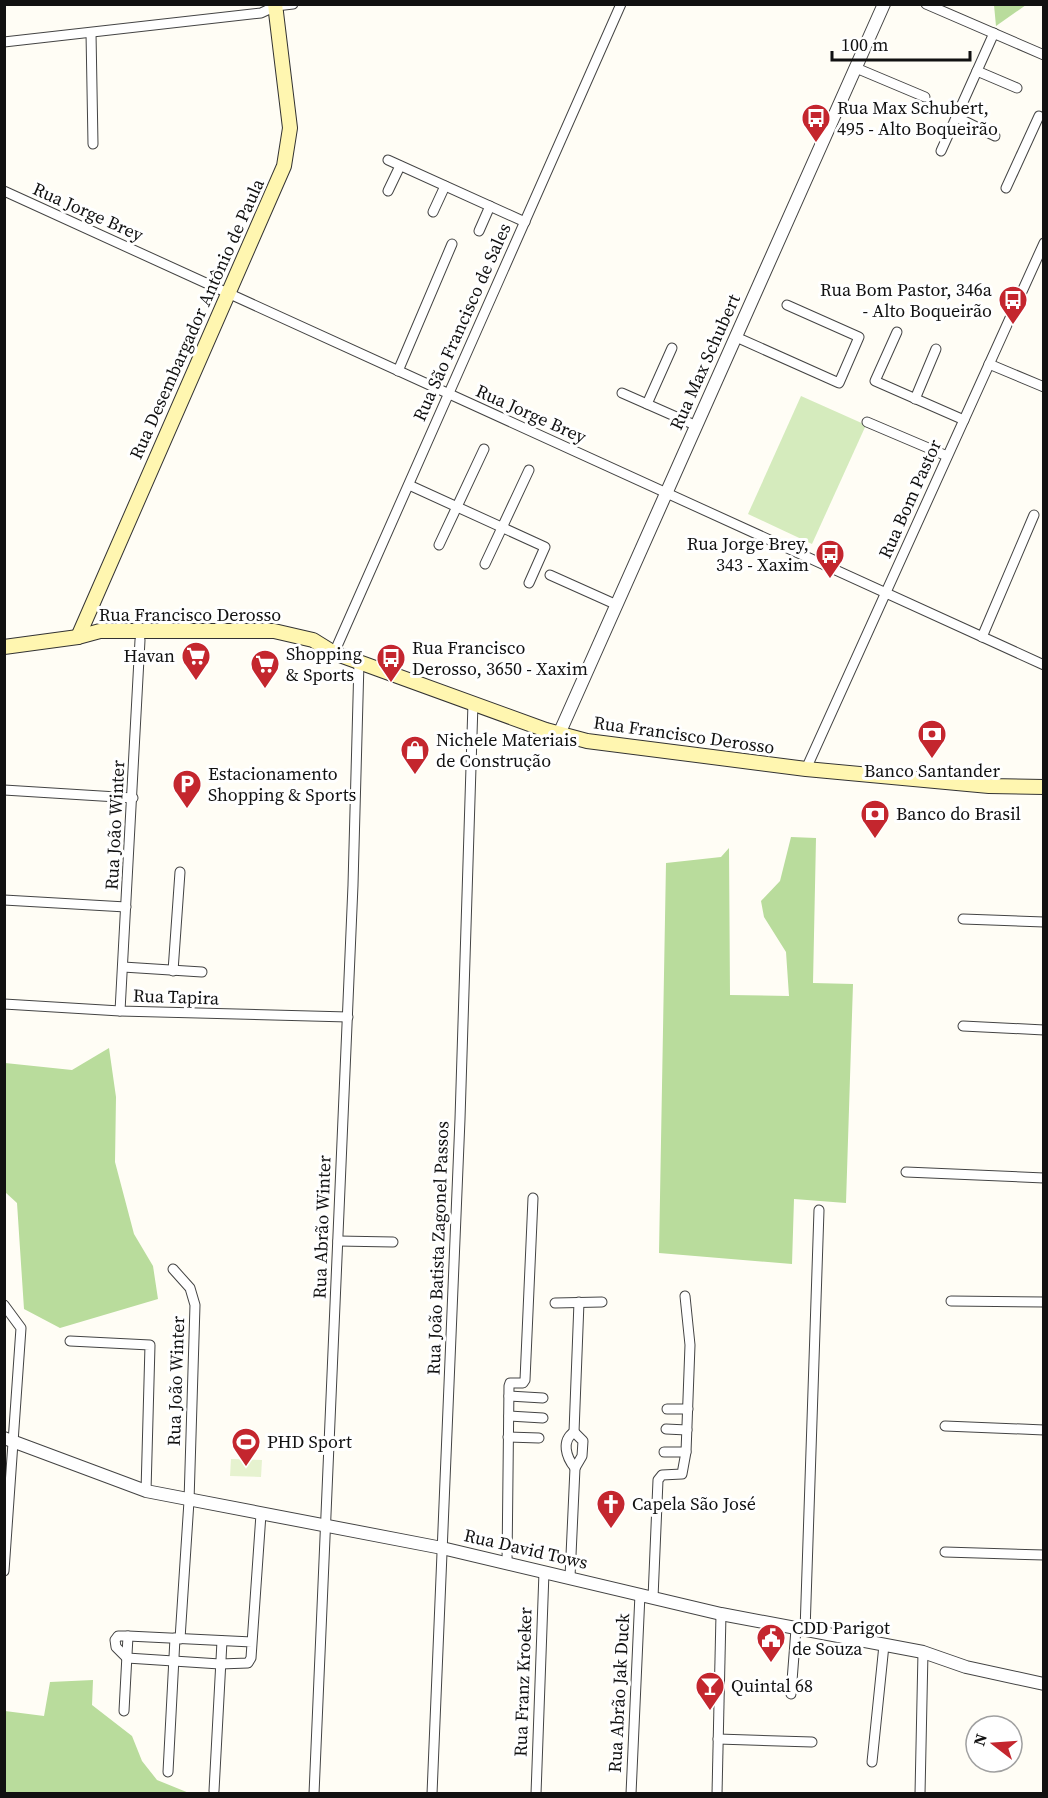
<svg xmlns="http://www.w3.org/2000/svg" width="1048" height="1798" viewBox="0 0 1048 1798" font-family="'Source Serif 4',serif">
<style>
.green{fill:#d5ebbd}
.forest{fill:#b9dc9c}
.pitch{fill:#e6f2cf}
.lines{fill:none;stroke-linecap:round;stroke-linejoin:round}
.minor-casing{stroke:#444;stroke-width:11}
.tertiary-casing{stroke:#444;stroke-width:14}
.secondary-casing{stroke:#333;stroke-width:16}
.minor{stroke:#fff;stroke-width:9}
.tertiary{stroke:#fff;stroke-width:12}
.secondary{stroke:#fff6b0;stroke-width:14}
.labels{text-anchor:middle;stroke-width:6;stroke-linejoin:round;paint-order:stroke}
.poi-label{font-size:18px;fill:#111;stroke:#fff;text-anchor:start}
.street-label{font-size:18px;fill:#111;stroke:#fff}
</style>
<rect width="100%" height="100%" fill="#fffdf5"/>
<path class="green" d="M801,396L866,425L812,544L748,514Z"/>
<g class="forest">
<path d="M994,5V4L1026,5L996,26Z"/>
<path d="M791,837L816,838L813,983L853,984L846,1203L794,1199L792,1264L659,1253L666,863L721,857L729,848L730,995L789,996L786,952L764,917L761,901L780,881Z"/>
<path d="M109,1048L116,1097L115,1162L134,1234L153,1266L158,1299L60,1328L24,1309L17,1203L5,1192V1063L72,1070Z"/>
<path d="M93,1680L92,1705L132,1736L142,1761L157,1780L189,1793H5V1711L44,1716L50,1682Z"/>
</g>
<path class="pitch" d="M231,1459L262,1460L261,1477L230,1476Z"/>
<g class="lines">
<g class="minor-casing">
<g id="minor">
<path d="M926,4L1044,55"/>
<path d="M91,33L93,144"/>
<path d="M4,42L261,13L276,6L293,4"/>
<path d="M856,68L925,97"/>
<path d="M977,71L1017,88"/>
<path d="M956,117L995,136"/>
<path d="M941,151L994,33"/>
<path d="M388,160L525,222"/>
<path d="M1006,188L1039,116"/>
<path d="M4,191L1044,665"/>
<path d="M388,191L400,166"/>
<path d="M433,212L445,186"/>
<path d="M479,231L490,206"/>
<path d="M897,332L875,381L964,420"/>
<path d="M736,337L839,383L859,337L787,305"/>
<path d="M989,364L1044,387"/>
<path d="M398,371L452,244"/>
<path d="M622,393L697,426"/>
<path d="M915,399L936,349"/>
<path d="M647,404L672,348"/>
<path d="M867,422L947,456"/>
<path d="M409,485L545,547L529,583"/>
<path d="M439,545L484,449"/>
<path d="M485,564L529,470"/>
<path d="M550,575L617,605"/>
<path d="M982,637L1034,515"/>
<path d="M334,653L621,4"/>
<path d="M806,769L1044,243"/>
<path d="M4,790L133,798"/>
<path d="M4,900L126,907"/>
<path d="M963,919L1044,922"/>
<path d="M123,967L202,972"/>
<path d="M173,971L180,872"/>
<path d="M4,1004L120,1011L348,1017"/>
<path d="M120,1011L140,640"/>
<path d="M963,1026L1044,1030"/>
<path d="M906,1172L1044,1178"/>
<path d="M338,1241L393,1242"/>
<path d="M173,1269L190,1288L195,1305L189,1501L180,1639"/>
<path d="M951,1301L1044,1302"/>
<path d="M555,1303L602,1302"/>
<path d="M4,1305L21,1328L4,1571"/>
<path d="M70,1341L150,1345L146,1491"/>
<path d="M509,1396L543,1398"/>
<path d="M667,1409H688"/>
<path d="M509,1416L543,1418"/>
<path d="M945,1426L1044,1430"/>
<path d="M666,1429L687,1430"/>
<path d="M574,1432L579,1302"/>
<path d="M574,1432L583,1441L582,1456L575,1468C566,1457 561,1441 574,1432Z"/>
<path d="M508,1437L539,1438"/>
<path d="M664,1452H686"/>
<path d="M945,1552L1044,1555"/>
<path d="M507,1563L509,1386L510,1383H523L525,1380L533,1198"/>
<path d="M570,1577L575,1468"/>
<path d="M653,1598L658,1480L662,1475L682,1474L686,1452L690,1345L685,1296"/>
<path d="M805,1631L819,1210"/>
<path d="M252,1642L128,1636H118L115,1640L116,1647L127,1658L220,1664L248,1663L251,1658L261,1514"/>
<path d="M791,1694L796,1629"/>
<path d="M124,1711L128,1636"/>
<path d="M718,1739L812,1742"/>
<path d="M872,1762L884,1645"/>
<path d="M168,1772L175,1638"/>
<path d="M214,1791L222,1641"/>
<path d="M314,1794L353,885L359,662"/>
<path d="M432,1794L460,1119L473,703"/>
<path d="M536,1794L544,1572"/>
<path d="M631,1794L640,1594"/>
<path d="M717,1794L721,1614"/>
<path d="M920,1794L923,1652"/>
</g>
</g>
<g class="tertiary-casing">
<g id="tertiary">
<path d="M559,734L884,4"/>
<path d="M4,1438L146,1491L442,1548L721,1614L923,1652L966,1667L1044,1684"/>
</g>
</g>
<g class="secondary-casing">
<g id="secondary">
<path d="M78,637L284,166L290,128L275,4"/>
<path d="M4,647L78,637L100,631H274L313,640L334,653L546,730L587,741L806,769L989,786L1044,787"/>
</g>
</g>
<use href="#minor" class="minor"/>
<use href="#tertiary" class="tertiary"/>
<use href="#secondary" class="secondary"/>
</g>
<defs>
<g id="bus-pin" transform="scale(1.5)"><path d="M0 17L-7.5 6A9.5 9.5 0 1 1 7.5 6Z" fill="#c4262e" stroke="#fff"/><path d="M-5-6H5V4H4V6H2V4H-2V6H-4V4H-5ZM-3.5-4V0h7V-4ZM-3.5 1.2v1.5H-2V1.2ZM2 1.2v1.5H3.5V1.2Z" fill="#fff"/></g>
<g id="supermarket-pin" transform="scale(1.5)"><path d="M0 17L-7.5 6A9.5 9.5 0 1 1 7.5 6Z" fill="#c4262e" stroke="#fff"/><path d="M-6-5.5h2.5l.6 2H6L4.5 2H-2.5L-4.4-4H-6ZM-1.5 3.2a1.3 1.3 0 1 0 .1 0ZM3 3.2a1.3 1.3 0 1 0 .1 0Z" fill="#fff"/></g>
<g id="bank-pin" transform="scale(1.5)"><path d="M0 17L-7.5 6A9.5 9.5 0 1 1 7.5 6Z" fill="#c4262e" stroke="#fff"/><path d="M-6-4H6V4H-6ZM0-2.3a2.3 2.3 0 1 0 0 4.6a2.3 2.3 0 1 0 0-4.6Z" fill="#fff"/></g>
<g id="shop-pin" transform="scale(1.5)"><path d="M0 17L-7.5 6A9.5 9.5 0 1 1 7.5 6Z" fill="#c4262e" stroke="#fff"/><path d="M-5-2.5h2.3a2.7 3.5 0 0 1 5.4 0H5L5.5 6h-11ZM-1.5-2.5h3a1.5 2.3 0 0 0-3 0Z" fill="#fff"/></g>
<g id="parking-pin" transform="scale(1.5)"><path d="M0 17L-7.5 6A9.5 9.5 0 1 1 7.5 6Z" fill="#c4262e" stroke="#fff"/><path d="M-3.5-5.5H1a3.5 3.5 0 0 1 0 7H-1V5.5H-3.5ZM-1-3.4V-.6H.8a1.4 1.4 0 0 0 0-2.8Z" fill="#fff"/></g>
<g id="stadium-pin" transform="scale(1.5)"><path d="M0 17L-7.5 6A9.5 9.5 0 1 1 7.5 6Z" fill="#c4262e" stroke="#fff"/><path d="M0-5a6.5 5 0 1 0 0 10a6.5 5 0 1 0 0-10ZM-3.5-1.8h7v3.6h-7Z" fill="#fff"/></g>
<g id="church-pin" transform="scale(1.5)"><path d="M0 17L-7.5 6A9.5 9.5 0 1 1 7.5 6Z" fill="#c4262e" stroke="#fff"/><path d="M-1.2-6h2.4v3.5h3.3v2.4h-3.3V6h-2.4V-.1h-3.3v-2.4h3.3Z" fill="#fff"/></g>
<g id="civic-pin" transform="scale(1.5)"><path d="M0 17L-7.5 6A9.5 9.5 0 1 1 7.5 6Z" fill="#c4262e" stroke="#fff"/><path d="M-.6-6.5H3V-4.5H.6V-3L4-1V1h2V6H-6V1h2V-1L-.6-3ZM-1.2 2.5V6h2.4V2.5Z" fill="#fff"/></g>
<g id="bar-pin" transform="scale(1.5)"><path d="M0 17L-7.5 6A9.5 9.5 0 1 1 7.5 6Z" fill="#c4262e" stroke="#fff"/><path d="M-6-5H6L.8 .8V4.5H3.5V6h-7V4.5H-.8V.8Z" fill="#fff"/></g>
</defs>
<g fill-rule="evenodd">
<use href="#bus-pin" x="816" y="118"/>
<use href="#bus-pin" x="1013" y="300"/>
<use href="#bus-pin" x="830" y="554"/>
<use href="#supermarket-pin" x="196" y="656"/>
<use href="#bus-pin" x="391" y="658"/>
<use href="#supermarket-pin" x="265" y="664"/>
<use href="#bank-pin" x="932" y="734"/>
<use href="#shop-pin" x="415" y="750"/>
<use href="#parking-pin" x="187" y="784"/>
<use href="#bank-pin" x="875" y="814"/>
<use href="#stadium-pin" x="246" y="1442"/>
<use href="#church-pin" x="611" y="1504"/>
<use href="#civic-pin" x="771" y="1638"/>
<use href="#bar-pin" x="710" y="1686"/>
</g>
<g class="labels">
<g class="poi-label">
<text x="837" y="114">Rua Max Schubert,<tspan x="837" dy="21">495 - Alto Boqueirão</tspan></text>
<text x="992" y="296" text-anchor="end">Rua Bom Pastor, 346a<tspan x="992" dy="21">- Alto Boqueirão</tspan></text>
<text x="809" y="550" text-anchor="end">Rua Jorge Brey,<tspan x="809" dy="21">343 - Xaxim</tspan></text>
<text x="412" y="654">Rua Francisco<tspan x="412" dy="21">Derosso, 3650 - Xaxim</tspan></text>
<text x="286" y="660">Shopping<tspan x="286" dy="21">&amp; Sports</tspan></text>
<text x="175" y="662" text-anchor="end">Havan</text>
<text x="436" y="746">Nichele Materiais<tspan x="436" dy="21">de Construção</tspan></text>
<text x="932" y="777" text-anchor="middle">Banco Santander</text>
<text x="208" y="780">Estacionamento<tspan x="208" dy="21">Shopping &amp; Sports</tspan></text>
<text x="896" y="820">Banco do Brasil</text>
<text x="267" y="1448">PHD Sport</text>
<text x="632" y="1510">Capela São José</text>
<text x="792" y="1634">CDD Parigot<tspan x="792" dy="21">de Souza</tspan></text>
<text x="731" y="1692">Quintal 68</text>
</g>
<g class="street-label">
<text transform="translate(88 212) rotate(24)" y="6">Rua Jorge Brey</text>
<text transform="translate(197 319) rotate(-66)" y="6">Rua Desembargador Antônio de Paula</text>
<text transform="translate(462 322) rotate(-66)" y="6">Rua São Francisco de Sales</text>
<text transform="translate(705 362) rotate(-66)" y="6">Rua Max Schubert</text>
<text transform="translate(531 414) rotate(24)" y="6">Rua Jorge Brey</text>
<text transform="translate(910 499) rotate(-66)" y="6">Rua Bom Pastor</text>
<text x="190" y="621">Rua Francisco Derosso</text>
<text transform="translate(684 735) rotate(8)" y="6">Rua Francisco Derosso</text>
<text transform="translate(115 825) rotate(-87)" y="6">Rua João Winter</text>
<text transform="translate(176 997) rotate(2)" y="6">Rua Tapira</text>
<text transform="translate(322 1227) rotate(-88)" y="6">Rua Abrão Winter</text>
<text transform="translate(438 1248) rotate(-88)" y="6">Rua João Batista Zagonel Passos</text>
<text transform="translate(176 1381) rotate(-88)" y="6">Rua João Winter</text>
<text transform="translate(526 1549) rotate(13)" y="6">Rua David Tows</text>
<text transform="translate(523 1682) rotate(-88)" y="6">Rua Franz Kroeker</text>
<text transform="translate(619 1693) rotate(-87)" y="6">Rua Abrão Jak Duck</text>
</g>
</g>
<rect width="1048" height="1798" fill="none" stroke="#111111" stroke-width="12"/>
<g transform="translate(994 1744) rotate(287)"><circle r="28" fill="#ffffff" stroke="#a0a0a0" stroke-width="1.5"/>
<path d="M0-4.5L10 22L0 15L-10 22Z" fill="#c4262e"/>
<text y="-9" font-size="16" font-weight="bold" text-anchor="middle" fill="#111111">N</text>
</g>
<path d="M832 51v9h138v-9" fill="none" stroke="#111111" stroke-width="3"/>
<text x="841" y="51" font-size="18" fill="#111111" stroke="#ffffff" stroke-width="4.5" paint-order="stroke">100 m</text>
</svg>
